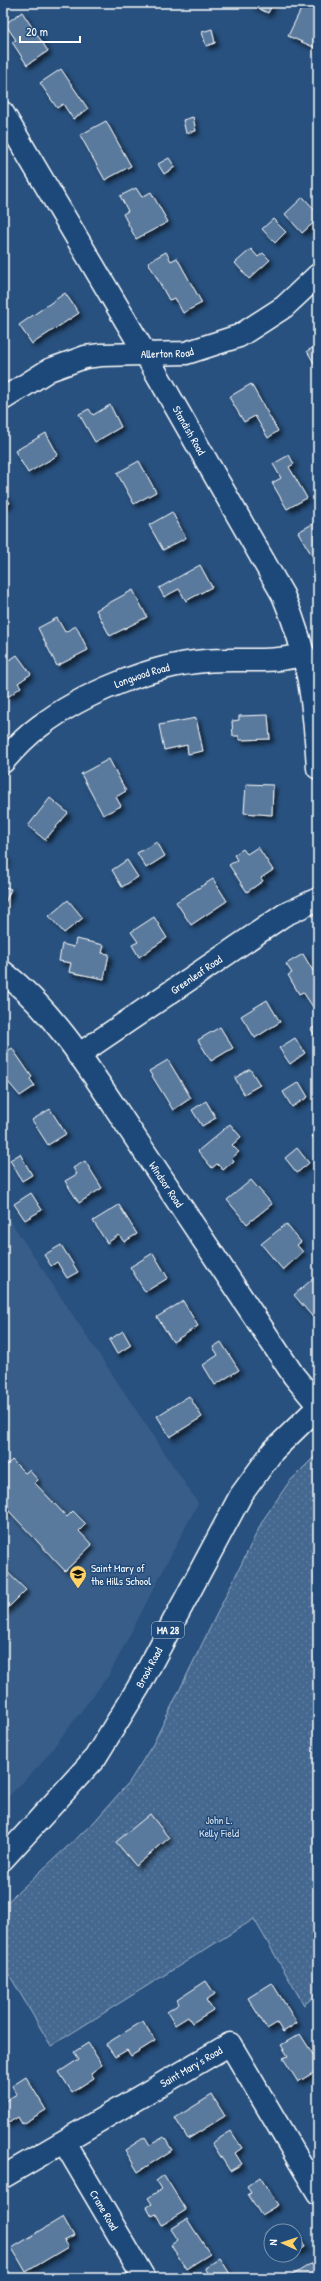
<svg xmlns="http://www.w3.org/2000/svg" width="321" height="2281" viewBox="0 0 321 2281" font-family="'Patrick Hand',sans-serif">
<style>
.built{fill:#375d88}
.park{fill:url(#park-dots);stroke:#a2b4c8}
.building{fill:#5a7a9d;stroke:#fff;filter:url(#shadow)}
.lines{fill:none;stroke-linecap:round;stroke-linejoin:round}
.minor-casing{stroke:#fff;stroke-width:25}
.primary-casing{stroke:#fff;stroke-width:25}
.minor{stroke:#1f4a7a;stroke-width:22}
.primary{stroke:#1f4a7a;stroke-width:22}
.labels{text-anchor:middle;stroke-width:3;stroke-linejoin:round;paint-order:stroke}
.shield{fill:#1f4a7a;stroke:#bcc9d7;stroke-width:1}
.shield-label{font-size:10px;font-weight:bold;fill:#fff}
.street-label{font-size:11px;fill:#fff;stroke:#1f4a7a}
.poi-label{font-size:11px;fill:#fff;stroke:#1f4a7a;text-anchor:start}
.park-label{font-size:11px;fill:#dae1e9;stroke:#1f4a7a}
</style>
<defs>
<pattern id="park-dots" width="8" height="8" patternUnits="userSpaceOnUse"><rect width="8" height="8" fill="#446890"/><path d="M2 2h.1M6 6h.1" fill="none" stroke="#607fa1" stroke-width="1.8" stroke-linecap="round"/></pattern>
<filter id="shadow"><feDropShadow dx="3.5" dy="3.5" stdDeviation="2" flood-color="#0009"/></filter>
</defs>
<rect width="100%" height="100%" fill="#28517f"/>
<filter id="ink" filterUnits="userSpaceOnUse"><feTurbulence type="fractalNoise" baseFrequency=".025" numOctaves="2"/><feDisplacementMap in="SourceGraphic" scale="8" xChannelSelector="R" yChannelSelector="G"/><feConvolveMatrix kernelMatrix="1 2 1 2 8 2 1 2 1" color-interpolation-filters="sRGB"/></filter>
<g filter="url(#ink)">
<path class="built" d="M3,1210L198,1503L109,1675L40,1765L3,1802Z"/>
<path class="park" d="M318,1453V1993L304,2005L254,1919L51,2046L3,1964V1906L94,1822L130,1781L153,1744L263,1520L289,1482Z"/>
<g class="building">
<path d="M252,3H273L268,13L251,5Z"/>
<path d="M304,3H318V49L288,36Z"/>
<path d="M22,12L48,51L27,65L12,42L16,40L5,24Z"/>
<path d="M212,29L215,43L206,46L202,32Z"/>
<path d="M61,69L88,109L73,119L63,104L57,108L40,83Z"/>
<path d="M193,117L196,131L186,133L183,120Z"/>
<path d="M106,121L131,166L105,180L80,135Z"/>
<path d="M169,158L175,167L164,174L158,164Z"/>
<path d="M136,188L142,197L151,192L168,222L136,239L123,214L128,211L120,196Z"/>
<path d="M303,197L318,213V219L302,233L285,214Z"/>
<path d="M273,219L286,232L275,243L262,229Z"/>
<path d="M251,249L258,257L263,253L270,260L249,279L235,263Z"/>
<path d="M166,252L171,261L177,258L202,303L183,313L175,298L169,300L148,262Z"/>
<path d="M65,293L79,313L32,344L19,325Z"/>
<path d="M318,345V370L307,351Z"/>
<path d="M251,384L278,431L268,438L255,416L244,422L229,397Z"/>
<path d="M110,405L121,427L95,442L79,414L89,409L93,415Z"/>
<path d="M46,433L58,455L28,473L15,451Z"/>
<path d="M289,455L294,464L289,467L307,498L287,509L272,483L281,478L273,464Z"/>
<path d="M139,461L156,492L134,504L117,473Z"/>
<path d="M3,492L10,503L3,507Z"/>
<path d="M172,512L186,538L163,550L149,525Z"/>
<path d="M318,521V557L314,559L298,532Z"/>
<path d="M200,565L212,587L186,601L179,589L164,597L159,588Z"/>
<path d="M133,590L147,617L110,636L96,610Z"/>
<path d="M57,618L65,632L76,626L88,650L57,666L38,628Z"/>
<path d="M4,654L8,661L17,655L31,674L18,683L21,687L8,697L5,693L3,694Z"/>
<path d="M268,715L270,739L239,740V736H233L232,721L239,720V716Z"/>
<path d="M196,718L203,751L188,754L187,745L164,750L159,725Z"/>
<path d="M109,759L126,791L116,797L121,806L103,815L81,774Z"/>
<path d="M246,784L273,785L272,815L244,813Z"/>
<path d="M50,798L68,813L45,840L28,826Z"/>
<path d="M157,842L165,856L146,868L137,853Z"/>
<path d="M258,847L273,870L261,878L263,881L247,892L229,865L237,860L234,855L243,849L247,854Z"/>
<path d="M3,856L7,858L3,867Z"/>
<path d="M127,860L138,877L122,887L112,870Z"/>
<path d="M213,879L227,901L191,925L176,902Z"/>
<path d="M3,886L11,889L4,906L3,905Z"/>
<path d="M68,900L83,918L64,933L49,916Z"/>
<path d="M154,917L167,938L139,957L132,945L138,942L131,932Z"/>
<path d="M76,939L104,945L102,953L109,954L104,979L69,972L71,963L59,961L62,944L74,947Z"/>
<path d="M303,954L318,979V1004L313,1007L303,992L299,994L288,975L292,973L286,964Z"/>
<path d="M267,1000L280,1022L255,1038L241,1016Z"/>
<path d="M318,1025V1041L311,1029Z"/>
<path d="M220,1027L233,1048L211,1061L198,1040Z"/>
<path d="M295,1038L305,1053L290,1064L279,1048Z"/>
<path d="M12,1048L32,1077L30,1079L35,1086L20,1096L3,1076V1054Z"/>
<path d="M168,1060L191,1098L173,1110L149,1071Z"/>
<path d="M250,1069L260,1085L244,1094L235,1078Z"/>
<path d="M299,1082L308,1097L292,1107L283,1092Z"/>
<path d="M206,1101L216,1118L202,1126L192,1110Z"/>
<path d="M50,1109L66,1134L48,1145L32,1120Z"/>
<path d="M230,1124L241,1137L232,1145L239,1152L232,1158L234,1161L223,1170L217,1164L212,1168L198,1151Z"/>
<path d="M318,1131V1144L312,1136Z"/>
<path d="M297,1148L309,1163L297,1173L285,1158Z"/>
<path d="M20,1154L32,1175L22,1181L10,1160Z"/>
<path d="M85,1161L102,1188L79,1203L65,1181L77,1174L73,1168Z"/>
<path d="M251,1180L272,1204L247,1224L227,1200Z"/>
<path d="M31,1193L42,1210L25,1220L14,1204Z"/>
<path d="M318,1199V1207L314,1202Z"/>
<path d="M119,1205L137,1234L124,1242L119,1235L107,1243L93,1221Z"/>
<path d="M286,1224L301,1242L297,1245L303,1252L283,1270L261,1244Z"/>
<path d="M61,1245L78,1272L67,1278L57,1262L51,1266L44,1255Z"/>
<path d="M153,1253L168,1278L145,1292L130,1267Z"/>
<path d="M318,1274V1321L317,1322L294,1295Z"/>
<path d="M183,1301L198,1326L173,1342L157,1317Z"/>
<path d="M123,1331L131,1345L117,1354L109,1340Z"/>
<path d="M221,1342L239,1370L215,1385L203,1365L218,1355L213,1347Z"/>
<path d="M189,1396L202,1417L170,1437L157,1416Z"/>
<path d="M12,1460L25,1473L29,1470L38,1480L35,1483L67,1517L73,1511L86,1524L79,1531L92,1545L65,1571L8,1510L3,1515V1469Z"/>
<path d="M3,1568L26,1590L3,1613Z"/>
<path d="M150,1814L169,1838L136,1866L116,1842Z"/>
<path d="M206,1981L215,1994L206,2000L213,2010L192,2023L188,2017L175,2025L167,2012L179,2004L177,2000Z"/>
<path d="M272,1983L297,2023L283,2032L277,2023L267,2029L248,1998Z"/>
<path d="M143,2021L155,2041L131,2056L127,2050L115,2057L106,2044Z"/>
<path d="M300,2034L318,2062V2070L298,2082L283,2058L288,2056L281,2045Z"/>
<path d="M88,2043L102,2065L91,2073L94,2078L72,2092L59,2072L79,2059L74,2052Z"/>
<path d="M26,2077L46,2110L22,2124L18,2117L7,2124L3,2118V2102L17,2094L12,2086Z"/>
<path d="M212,2095L225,2116L188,2139L175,2118Z"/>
<path d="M231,2131L242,2148L235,2153L242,2164L230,2171L212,2143Z"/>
<path d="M145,2137L150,2145L164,2137L172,2150L138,2172L125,2150Z"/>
<path d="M164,2175L186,2210L162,2225L156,2214L152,2216L147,2207L152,2204L148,2198L161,2189L156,2181Z"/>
<path d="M260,2177L278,2205L261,2215L248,2194L251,2193L247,2186Z"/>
<path d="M63,2217L74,2236L64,2241L68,2247L26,2272L12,2248Z"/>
<path d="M187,2219L210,2254L186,2269L171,2245L178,2240L171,2229Z"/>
<path d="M276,2226L279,2231H271V2242L265,2233Z"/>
<path d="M292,2226L295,2231H284Z"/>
<path d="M295,2231L305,2247L295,2253Z"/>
<path d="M220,2258L232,2277L231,2278H212L205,2268Z"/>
<path d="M312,2263L318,2273V2278H288Z"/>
</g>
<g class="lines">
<g class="minor-casing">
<g id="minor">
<path id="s1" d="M3,113L146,355L283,595C309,655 314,703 318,768"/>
<path id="s2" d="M3,399L49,370L85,357L101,355L186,353L239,336L284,307L318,275"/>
<path id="s3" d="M3,762C14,749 26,736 40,726C82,694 152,665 205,661C238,658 273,664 304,654"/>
<path id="s4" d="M3,972C60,1016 98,1083 138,1142C190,1220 242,1298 294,1376L318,1405"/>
<path id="s5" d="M78,1055L284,915L318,899"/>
<path id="s6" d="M64,2142L144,2278"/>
<path id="s7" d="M3,2177L230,2044L318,2193"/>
</g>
</g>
<g class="primary-casing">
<g id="primary">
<path id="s8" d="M3,1859L95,1758L138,1688L241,1495L273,1451L318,1407"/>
</g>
</g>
<use href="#minor" class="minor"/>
<use href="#primary" class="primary"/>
</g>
</g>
<defs>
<g id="school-pin" transform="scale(0.9)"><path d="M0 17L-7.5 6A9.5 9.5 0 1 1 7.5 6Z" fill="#ffd166" stroke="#1f4a7a"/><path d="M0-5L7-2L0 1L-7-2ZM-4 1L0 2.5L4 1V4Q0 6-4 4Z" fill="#111"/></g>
</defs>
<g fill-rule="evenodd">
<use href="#school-pin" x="78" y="1574"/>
</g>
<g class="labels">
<rect class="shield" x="152" y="1622" width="32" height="16" rx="3"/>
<g class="shield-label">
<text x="168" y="1634">MA 28</text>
</g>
<g class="street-label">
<text dy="4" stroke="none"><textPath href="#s2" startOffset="175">Allerton Road</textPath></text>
<text dy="4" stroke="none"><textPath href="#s1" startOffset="368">Standish Road</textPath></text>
<text dy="4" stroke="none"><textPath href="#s3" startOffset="166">Longwood Road</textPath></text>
<text dy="4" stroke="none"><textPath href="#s5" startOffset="143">Greenleaf Road</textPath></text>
<text dy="4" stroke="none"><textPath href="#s4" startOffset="269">Windsor Road</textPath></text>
<text dy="4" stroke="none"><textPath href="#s8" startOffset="242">Brook Road</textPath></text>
<text dy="4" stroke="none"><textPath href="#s7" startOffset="218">Saint Mary's Road</textPath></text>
<text dy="4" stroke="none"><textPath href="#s6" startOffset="79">Crane Road</textPath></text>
</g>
<g class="poi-label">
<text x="91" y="1572">Saint Mary of<tspan x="91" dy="13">the Hills School</tspan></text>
</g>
<g class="park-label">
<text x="219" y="1824">John L.<tspan x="219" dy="13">Kelly Field</tspan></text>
</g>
</g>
<rect width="321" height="2281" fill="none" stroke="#1f4a7a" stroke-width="16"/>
<rect x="8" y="8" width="305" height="2265" fill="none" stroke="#fff" stroke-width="1.5" filter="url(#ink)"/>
<g transform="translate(283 2243) rotate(273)"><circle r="19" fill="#1f4a7a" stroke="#7992af"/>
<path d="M0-3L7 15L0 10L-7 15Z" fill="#ffd166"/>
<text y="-6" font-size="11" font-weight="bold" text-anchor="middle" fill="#ffffff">N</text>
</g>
<path d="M20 36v6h60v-6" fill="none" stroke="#ffffff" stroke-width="2"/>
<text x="26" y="36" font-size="12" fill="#ffffff" stroke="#1f4a7a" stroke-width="3" paint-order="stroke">20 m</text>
</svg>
